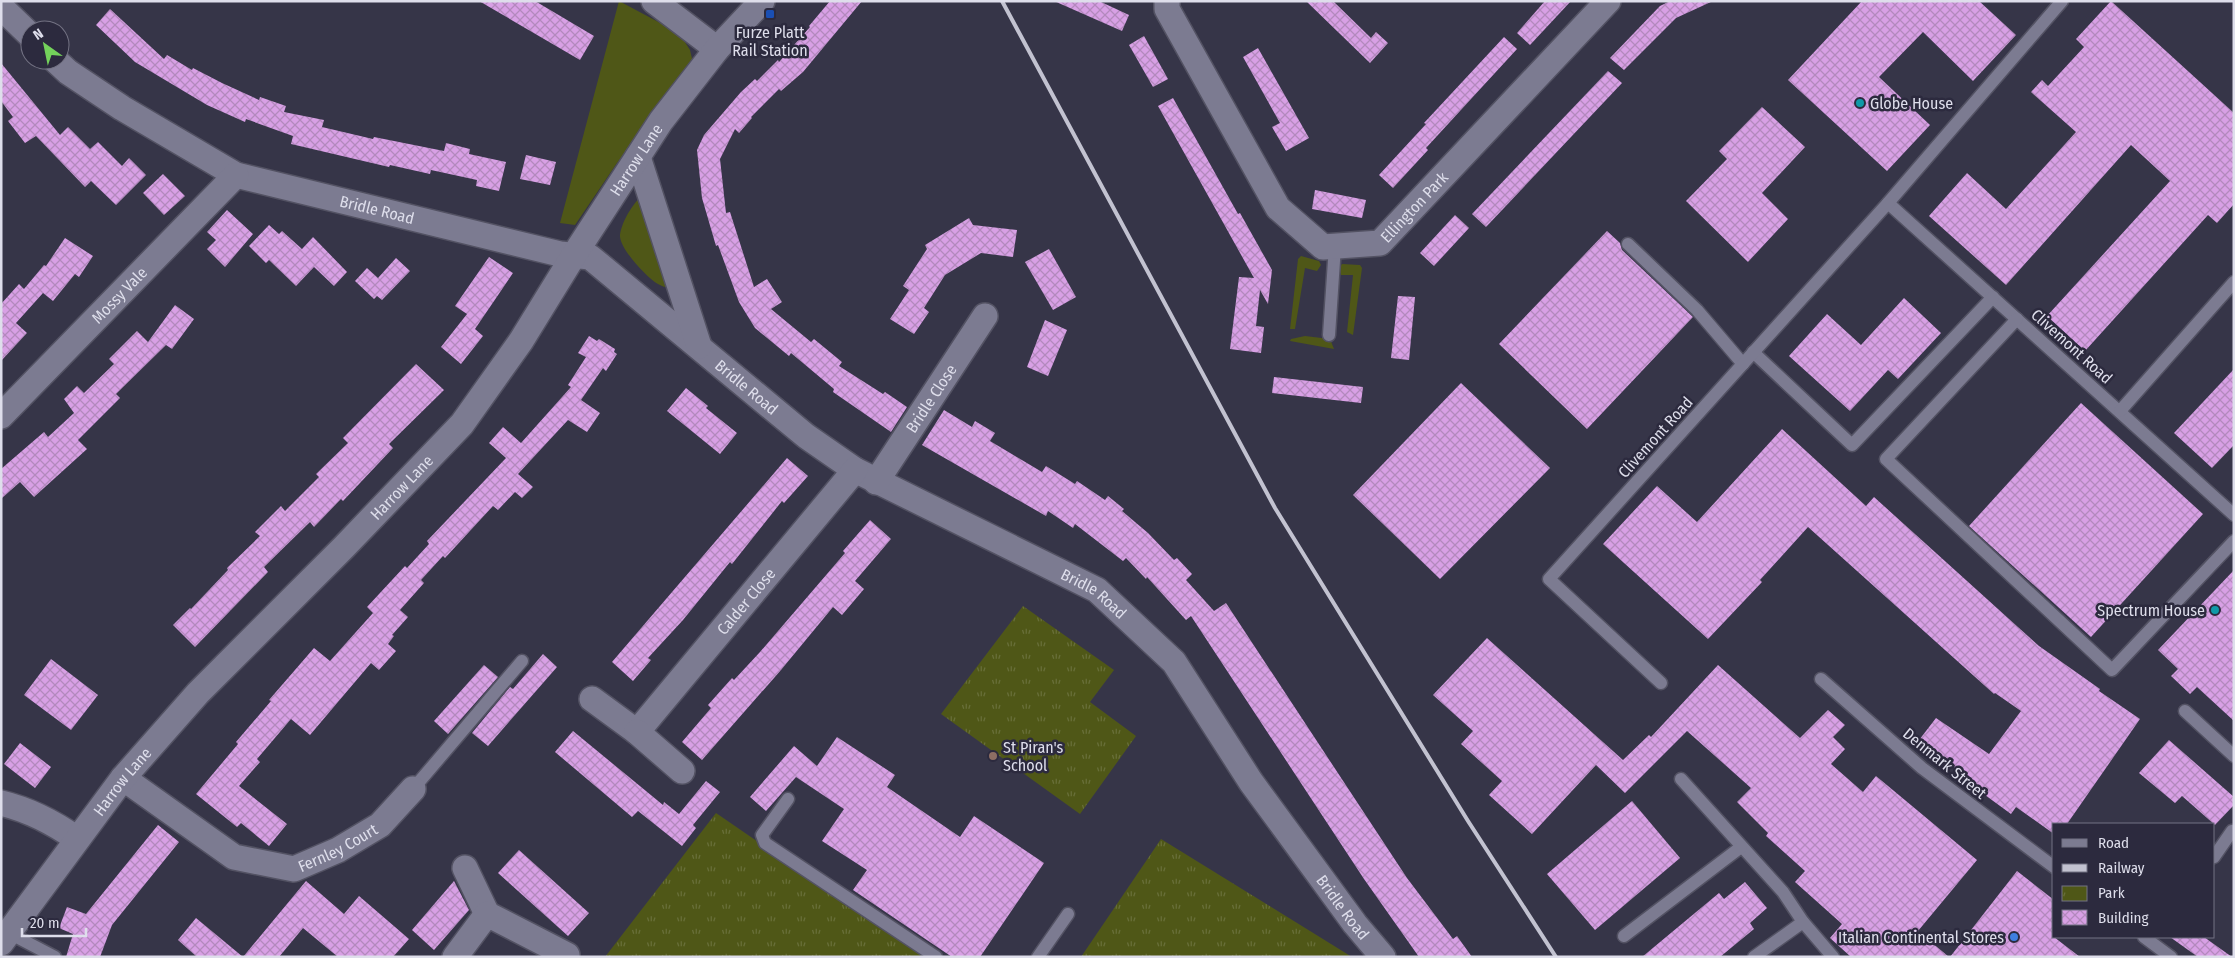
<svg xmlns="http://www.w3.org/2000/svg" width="2235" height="958" viewBox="0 0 2235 958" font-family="'Fira Sans Condensed',sans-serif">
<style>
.green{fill:#4f5717}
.park{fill:url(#park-tufts)}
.building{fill:url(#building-cross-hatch)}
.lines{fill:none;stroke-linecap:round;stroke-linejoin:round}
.lane-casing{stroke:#535263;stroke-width:15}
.street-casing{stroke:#535263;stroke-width:28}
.lane{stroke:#7c7b91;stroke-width:12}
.street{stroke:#7c7b91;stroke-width:25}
.rail{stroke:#c2c2d0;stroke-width:4}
.transit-dot{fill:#1a4fb4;stroke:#2c2a3e;stroke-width:2}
.culture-dot{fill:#0f9aa8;stroke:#2c2a3e;stroke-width:2}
.education-dot{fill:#8d6e63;stroke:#2c2a3e;stroke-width:2}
.shop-dot{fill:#3f7fe0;stroke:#2c2a3e;stroke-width:2}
.labels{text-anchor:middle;stroke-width:5;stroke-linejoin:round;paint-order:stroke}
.poi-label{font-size:16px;fill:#dedeeb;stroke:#2c2a3e;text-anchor:start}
.street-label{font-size:16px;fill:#dedeeb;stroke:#2c2a3e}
</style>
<defs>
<pattern id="park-tufts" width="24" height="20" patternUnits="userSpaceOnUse" patternTransform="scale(1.25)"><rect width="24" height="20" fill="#4f5717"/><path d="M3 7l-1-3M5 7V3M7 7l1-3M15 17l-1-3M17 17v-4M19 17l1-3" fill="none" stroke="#686f39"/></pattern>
<pattern id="building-cross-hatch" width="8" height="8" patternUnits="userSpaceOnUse" patternTransform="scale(1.25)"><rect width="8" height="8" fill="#d8a0e5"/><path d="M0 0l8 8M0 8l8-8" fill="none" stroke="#b389bd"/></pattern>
</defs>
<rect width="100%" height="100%" fill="#363548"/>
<g class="green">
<path d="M619,1L679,33L690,50L693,63L617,163L575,225L560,223Z"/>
<path d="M646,192L669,288C665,287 661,286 658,284C647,278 619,248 620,235C622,220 635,200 646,192Z"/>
<path d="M1301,256L1319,261L1321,265L1317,271L1305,268L1295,329H1290L1298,259Z"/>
<path d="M1342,264L1360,265L1362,268L1353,335L1347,332L1353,275H1341L1339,268Z"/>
<path d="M1305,336L1330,339L1334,349L1290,341L1291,339Z"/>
</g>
<g class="park">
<path d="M1023,606L1114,670L1090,702L1136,736L1080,814L941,714Z"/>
<path d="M716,813L925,957H605Z"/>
<path d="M1161,839L1352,957H1081Z"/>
</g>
<g class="building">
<path d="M479,1H535L594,36L580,60Z"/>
<path d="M830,1H862L803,72L781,91L779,89L751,117L752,118L739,133L735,129L720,159L726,213L730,212L754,287L767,279L782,302L771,309L811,342L814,339L842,362L839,366L883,394L885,392L907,407L891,432L833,392L834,389L791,353L789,356L755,328L739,302L718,245L716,246L702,198L697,150L704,135L741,92L755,79L757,81L778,60L779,62L810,27L809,26Z"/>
<path d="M1054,1H1099L1129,15L1122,31Z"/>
<path d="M1306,1H1333L1371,38L1376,32L1388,43L1370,63Z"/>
<path d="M1545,1H1571L1530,45L1517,33Z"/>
<path d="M1670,1H1713L1676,18L1624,70L1610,58L1660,6Z"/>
<path d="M1862,1H1979L2016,35L1973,81L1923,32L1879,77L1930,125L1887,171L1788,80Z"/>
<path d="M2111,1L2234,113V204L2217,223L2208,215L2085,351L2047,316L2170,181L2131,145L2006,285L1929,216L1967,173L2006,209L2076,132L2031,92L2042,80L2048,86L2084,47L2076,39Z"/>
<path d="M110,9L164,59L167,55L192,70L193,68L222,83L259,100L260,97L286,106L284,112L324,120L322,127L373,139L374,137L444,151L446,143L470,149L469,154L506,162L499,191L476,186L477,180L431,170L430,174L390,165L389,167L291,144L293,136L246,119L245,122L207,105L135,62L96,25Z"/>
<path d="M1144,36L1168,79L1153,87L1129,45Z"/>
<path d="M1504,37L1517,49L1426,148L1428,150L1393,188L1379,175L1426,124L1424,123Z"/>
<path d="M1258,48L1309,138L1286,151L1272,127L1280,123L1243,57Z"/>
<path d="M1,63L60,135L68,127L90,149L98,142L122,166L129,158L146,175L116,205L91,181L85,187L36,136L25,143L8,121L13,117L1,101Z"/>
<path d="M1608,71L1622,83L1486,227L1472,214Z"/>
<path d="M1173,98L1238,214L1240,213L1272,270L1268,304L1260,290L1256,326L1264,327L1261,353L1230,349L1239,277L1254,278L1158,106Z"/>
<path d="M1762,107L1805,147L1762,193L1788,219L1748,262L1686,201L1727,159L1719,151Z"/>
<path d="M526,155L556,162L550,185L520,179Z"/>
<path d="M163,174L185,196L164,215L143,193Z"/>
<path d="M1315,190L1366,200L1362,218L1312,209Z"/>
<path d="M227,210L253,234L225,267L207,249L216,240L207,232Z"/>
<path d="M1455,215L1469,228L1434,266L1420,253Z"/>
<path d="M969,218L973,225L1017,230L1013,257L981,253L945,275L924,308L929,312L914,334L890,319L909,290L903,286L927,249L925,245Z"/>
<path d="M269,225L279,234L282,231L302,249L313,237L347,272L334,286L314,267L296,286L269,260L266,263L249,246Z"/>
<path d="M1607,231L1620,243L1622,250L1693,317L1587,429L1499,344Z"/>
<path d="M65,238L93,256L79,277L75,274L53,301L43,293L16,323L27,333L1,361V304L19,284L24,289L44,265L46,266Z"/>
<path d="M1049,249L1076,297L1053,310L1025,262Z"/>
<path d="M489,257L513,273L475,329L483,336L461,364L441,347L467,314L455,306Z"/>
<path d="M396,258L410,271L382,300L377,296L374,299L355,281L367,268L378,278Z"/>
<path d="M1398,296L1415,297L1409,360L1391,358Z"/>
<path d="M1904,298L1941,333L1898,379L1888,370L1850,411L1789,356L1827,314L1861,345Z"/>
<path d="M175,305L194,319L172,349L166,345L116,394L120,398L78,440L87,449L34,497L20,482L1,499V469L44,432L48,437L74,413L64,399L77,386L84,393L114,364L109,359L137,331L148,342Z"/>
<path d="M1045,320L1067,330L1048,376L1027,367Z"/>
<path d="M589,336L597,341L599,339L615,349L614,352L617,354L606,371L603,368L581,400L600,413L587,432L568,420L518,474L533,487L522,498L515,492L498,510L493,506L445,558L443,556L421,580L424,583L400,610L408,617L392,635L394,636L388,644L396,651L379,670L371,663L310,735L291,719L257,759L260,762L239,786L287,824L269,846L241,823L237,827L196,794L238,744L236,742L271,701L269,700L314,648L330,661L373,613L367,607L405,566L407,568L429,544L427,541L506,458L489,443L503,427L521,443L571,387L568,385L586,357L578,353Z"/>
<path d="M416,364L444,390L389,444L393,448L343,501L341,499L314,527L310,522L264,567L268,572L195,647L173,625L190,608L191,609L228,570L227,568L260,536L255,532L281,506L285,511L319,477L316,474L348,443L343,438Z"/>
<path d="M2234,369V445L2212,468L2174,433Z"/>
<path d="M1274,377L1363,387L1361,403L1272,393Z"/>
<path d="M1461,383L1550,468L1440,579L1353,495Z"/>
<path d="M686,388L708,406L706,408L737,433L720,454L667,411Z"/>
<path d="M2081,403L2203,514L2091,637L1969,526Z"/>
<path d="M944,410L972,427L975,421L995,433L990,441L1042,472L1046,466L1075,484L1077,481L1105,500L1108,496L1124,509L1122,511L1148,533L1174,560L1177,558L1192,574L1186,580L1214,611L1226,603L1407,878L1453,939L1457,936L1472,957H1419L1364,879L1191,616L1186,620L1147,577L1146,579L1126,558L1123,561L1075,524L1073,528L1048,511L1046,516L922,445Z"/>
<path d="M1782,429L1866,506L1874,497L2039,646L2100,689L2099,691L2140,719L2067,824H2054V834L2016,807L2011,814L1985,795L1987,792L1947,763L1946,766L1916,744L1936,718L1989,754L2021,711L1995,693L1994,694L1808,527L1760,580L1762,582L1708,639L1603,544L1657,486L1697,522Z"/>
<path d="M787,458L808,476L784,503L782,501L732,564L730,562L683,620L648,658L651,660L633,681L612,662Z"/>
<path d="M870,520L891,539L855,581L864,589L842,615L833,607L781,670L702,760L682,742L711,708L708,705L732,678L734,680L760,652L845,553L843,551Z"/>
<path d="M2234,570V721L2197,687L2190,694L2171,676L2178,669L2158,650Z"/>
<path d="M1487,638L1623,760L1649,735L1651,737L1718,665L1800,738L1828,710L1845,725L1833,737L1845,749L1831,764L1863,792L1876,776L1977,860L1918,931L1949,957H1851L1830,938L1842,924L1795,882L1805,871L1766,836L1768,833L1737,802L1751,788L1687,731L1625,793L1596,765L1532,834L1489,795L1502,781L1461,744L1473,731L1433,695Z"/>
<path d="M543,654L557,667L488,746L472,733L510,687L513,689Z"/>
<path d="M51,659L98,695L71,730L24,695Z"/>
<path d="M484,665L498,677L448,734L434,721Z"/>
<path d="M573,731L663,805L664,802L679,814L706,781L720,792L693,825L696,828L682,846L638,811L632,817L555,752Z"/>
<path d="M837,737L895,775L887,787L960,837L974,816L1044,863L980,957H952L853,890L867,870L822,841L844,809L796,777L766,811L750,797L794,746L817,766Z"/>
<path d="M2169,740L2234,797V805L2215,825L2182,796L2175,803L2139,773Z"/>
<path d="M20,743L51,767L35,788L4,764Z"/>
<path d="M1632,801L1680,858L1595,930L1547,874Z"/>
<path d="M158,825L179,842L112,925L100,957H66L73,934L59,928L67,907L86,914Z"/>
<path d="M519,850L589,913L568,936L498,873Z"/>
<path d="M2017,871L2054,900V937L2080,957H1950Z"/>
<path d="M306,881L344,914L359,896L409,939L393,957H338L303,928L279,957H243Z"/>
<path d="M454,881L469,910L434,950L412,930Z"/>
<path d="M1745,882L1767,908L1750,923L1754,929L1720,957H1642L1719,893L1724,899Z"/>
<path d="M196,918L243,957H197L178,940Z"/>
<path d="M2170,937H2204L2232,957H2198Z"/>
</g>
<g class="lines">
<g class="lane-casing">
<g id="lane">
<path d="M1888,203L2234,515"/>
<path d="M1628,244L1697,310L1743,364"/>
<path d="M2017,319L1886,459L2112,670L2234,541"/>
<path d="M1329,335L1335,246"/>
<path d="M1753,352L1852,445L1993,297"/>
<path d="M2120,411L2234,282"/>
<path d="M1821,679L1922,768L2054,867"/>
<path d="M1661,683L1549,579L1888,203L2062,1"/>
<path d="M2185,711L2234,756"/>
<path d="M1681,779L1783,892L1803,922"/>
<path d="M413,789L522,661"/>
<path d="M788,799L762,835L765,843L936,957"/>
<path d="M2214,857L2232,831"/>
<path d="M9,933L55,957"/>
<path d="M1624,936L1741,847"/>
<path d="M2144,937L2171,957"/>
<path d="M1038,957L1068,914"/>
<path d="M1754,957L1803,922L1833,957"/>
</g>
</g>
<g class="street-casing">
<g id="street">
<path d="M654,1L717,49"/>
<path id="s1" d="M1167,1V9L1278,208L1323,247L1380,243L1608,1"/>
<path d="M1,7L30,35"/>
<path id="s2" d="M55,60L68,72L122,108L236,175L560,254L590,257L806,436L855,470L1097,590L1174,662L1251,782L1355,924L1383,957"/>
<path d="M638,157L699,346"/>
<path id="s3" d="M1,416L236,175"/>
<path id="s4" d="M876,482L985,316"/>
<path id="s5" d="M592,699L637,732L855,470"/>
<path d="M637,732L682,771"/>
<path id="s6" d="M123,778L234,857L294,869L338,850L380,825L413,789"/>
<path d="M1,803C30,810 53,822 77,839"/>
<path d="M465,868L487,914"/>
<path id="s7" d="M1,943L123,778L198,693L344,547L462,424L521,341L574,255L661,121L717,49L762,1"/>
<path d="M455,957L487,914L567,955"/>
</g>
</g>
<use href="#lane" class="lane"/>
<use href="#street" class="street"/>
<path class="rail" d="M1002,1L1275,508L1468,821L1556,957"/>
</g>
<rect class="transit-dot" x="765" y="9" width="10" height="10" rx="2.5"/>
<g class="culture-dot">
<circle cx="1860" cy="103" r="5"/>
<circle cx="2215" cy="610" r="5"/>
</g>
<circle class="education-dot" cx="993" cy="756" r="5"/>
<circle class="shop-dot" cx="2014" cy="937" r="5"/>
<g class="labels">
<g class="poi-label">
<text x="770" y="38" text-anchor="middle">Furze Platt<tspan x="770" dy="18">Rail Station</tspan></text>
<text x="1870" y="109">Globe House</text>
<text x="2205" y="616" text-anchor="end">Spectrum House</text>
<text x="1003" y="753">St Piran's<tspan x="1003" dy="18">School</tspan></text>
<text x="2004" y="943" text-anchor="end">Italian Continental Stores</text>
</g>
<g class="street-label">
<text dy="6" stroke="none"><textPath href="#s7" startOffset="1012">Harrow Lane</textPath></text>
<text dy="6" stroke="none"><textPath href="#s1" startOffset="402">Ellington Park</textPath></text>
<text dy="6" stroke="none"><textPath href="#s2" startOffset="360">Bridle Road</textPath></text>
<text dy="6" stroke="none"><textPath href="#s3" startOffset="169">Mossy Vale</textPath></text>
<text transform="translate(2072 346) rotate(42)" y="6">Clivemont Road</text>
<text dy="6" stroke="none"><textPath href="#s2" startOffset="782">Bridle Road</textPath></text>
<text dy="6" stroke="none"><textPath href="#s4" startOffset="100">Bridle Close</textPath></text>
<text transform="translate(1655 437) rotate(-48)" y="6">Clivemont Road</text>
<text dy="6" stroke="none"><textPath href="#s7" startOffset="608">Harrow Lane</textPath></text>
<text dy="6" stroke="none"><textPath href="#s2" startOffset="1188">Bridle Road</textPath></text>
<text dy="6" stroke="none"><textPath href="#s5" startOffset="226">Calder Close</textPath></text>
<text transform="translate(1945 763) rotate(39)" y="6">Denmark Street</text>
<text dy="6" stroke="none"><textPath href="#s7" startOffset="202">Harrow Lane</textPath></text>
<text dy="6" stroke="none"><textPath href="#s6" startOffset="246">Fernley Court</textPath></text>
<text dy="6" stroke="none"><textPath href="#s2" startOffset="1592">Bridle Road</textPath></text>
</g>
</g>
<rect width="2235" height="958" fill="none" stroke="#dedeeb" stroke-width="5"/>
<rect x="2052" y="823" width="162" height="115" fill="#2c2a3e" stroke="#737283"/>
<rect x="2062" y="839" width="25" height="8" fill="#7c7b91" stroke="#737283"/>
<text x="2098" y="848" font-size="15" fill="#dedeeb">Road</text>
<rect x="2062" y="864" width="25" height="8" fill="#c2c2d0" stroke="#737283"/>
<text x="2098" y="873" font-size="15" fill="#dedeeb">Railway</text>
<rect x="2062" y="886" width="25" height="15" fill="url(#park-tufts)" stroke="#737283"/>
<text x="2098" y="898" font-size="15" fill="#dedeeb">Park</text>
<rect x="2062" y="910" width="25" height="15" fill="url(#building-cross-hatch)" stroke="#737283"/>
<text x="2098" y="923" font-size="15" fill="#dedeeb">Building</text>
<g transform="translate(45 45) rotate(327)"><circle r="24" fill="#2c2a3e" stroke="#737283"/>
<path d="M0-4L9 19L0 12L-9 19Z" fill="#74d25b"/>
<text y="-8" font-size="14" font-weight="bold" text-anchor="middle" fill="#dedeeb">N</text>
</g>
<path d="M22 928v8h64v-8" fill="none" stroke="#dedeeb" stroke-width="2.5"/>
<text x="30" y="928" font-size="15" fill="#dedeeb" stroke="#2c2a3e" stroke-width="4" paint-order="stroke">20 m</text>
</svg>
